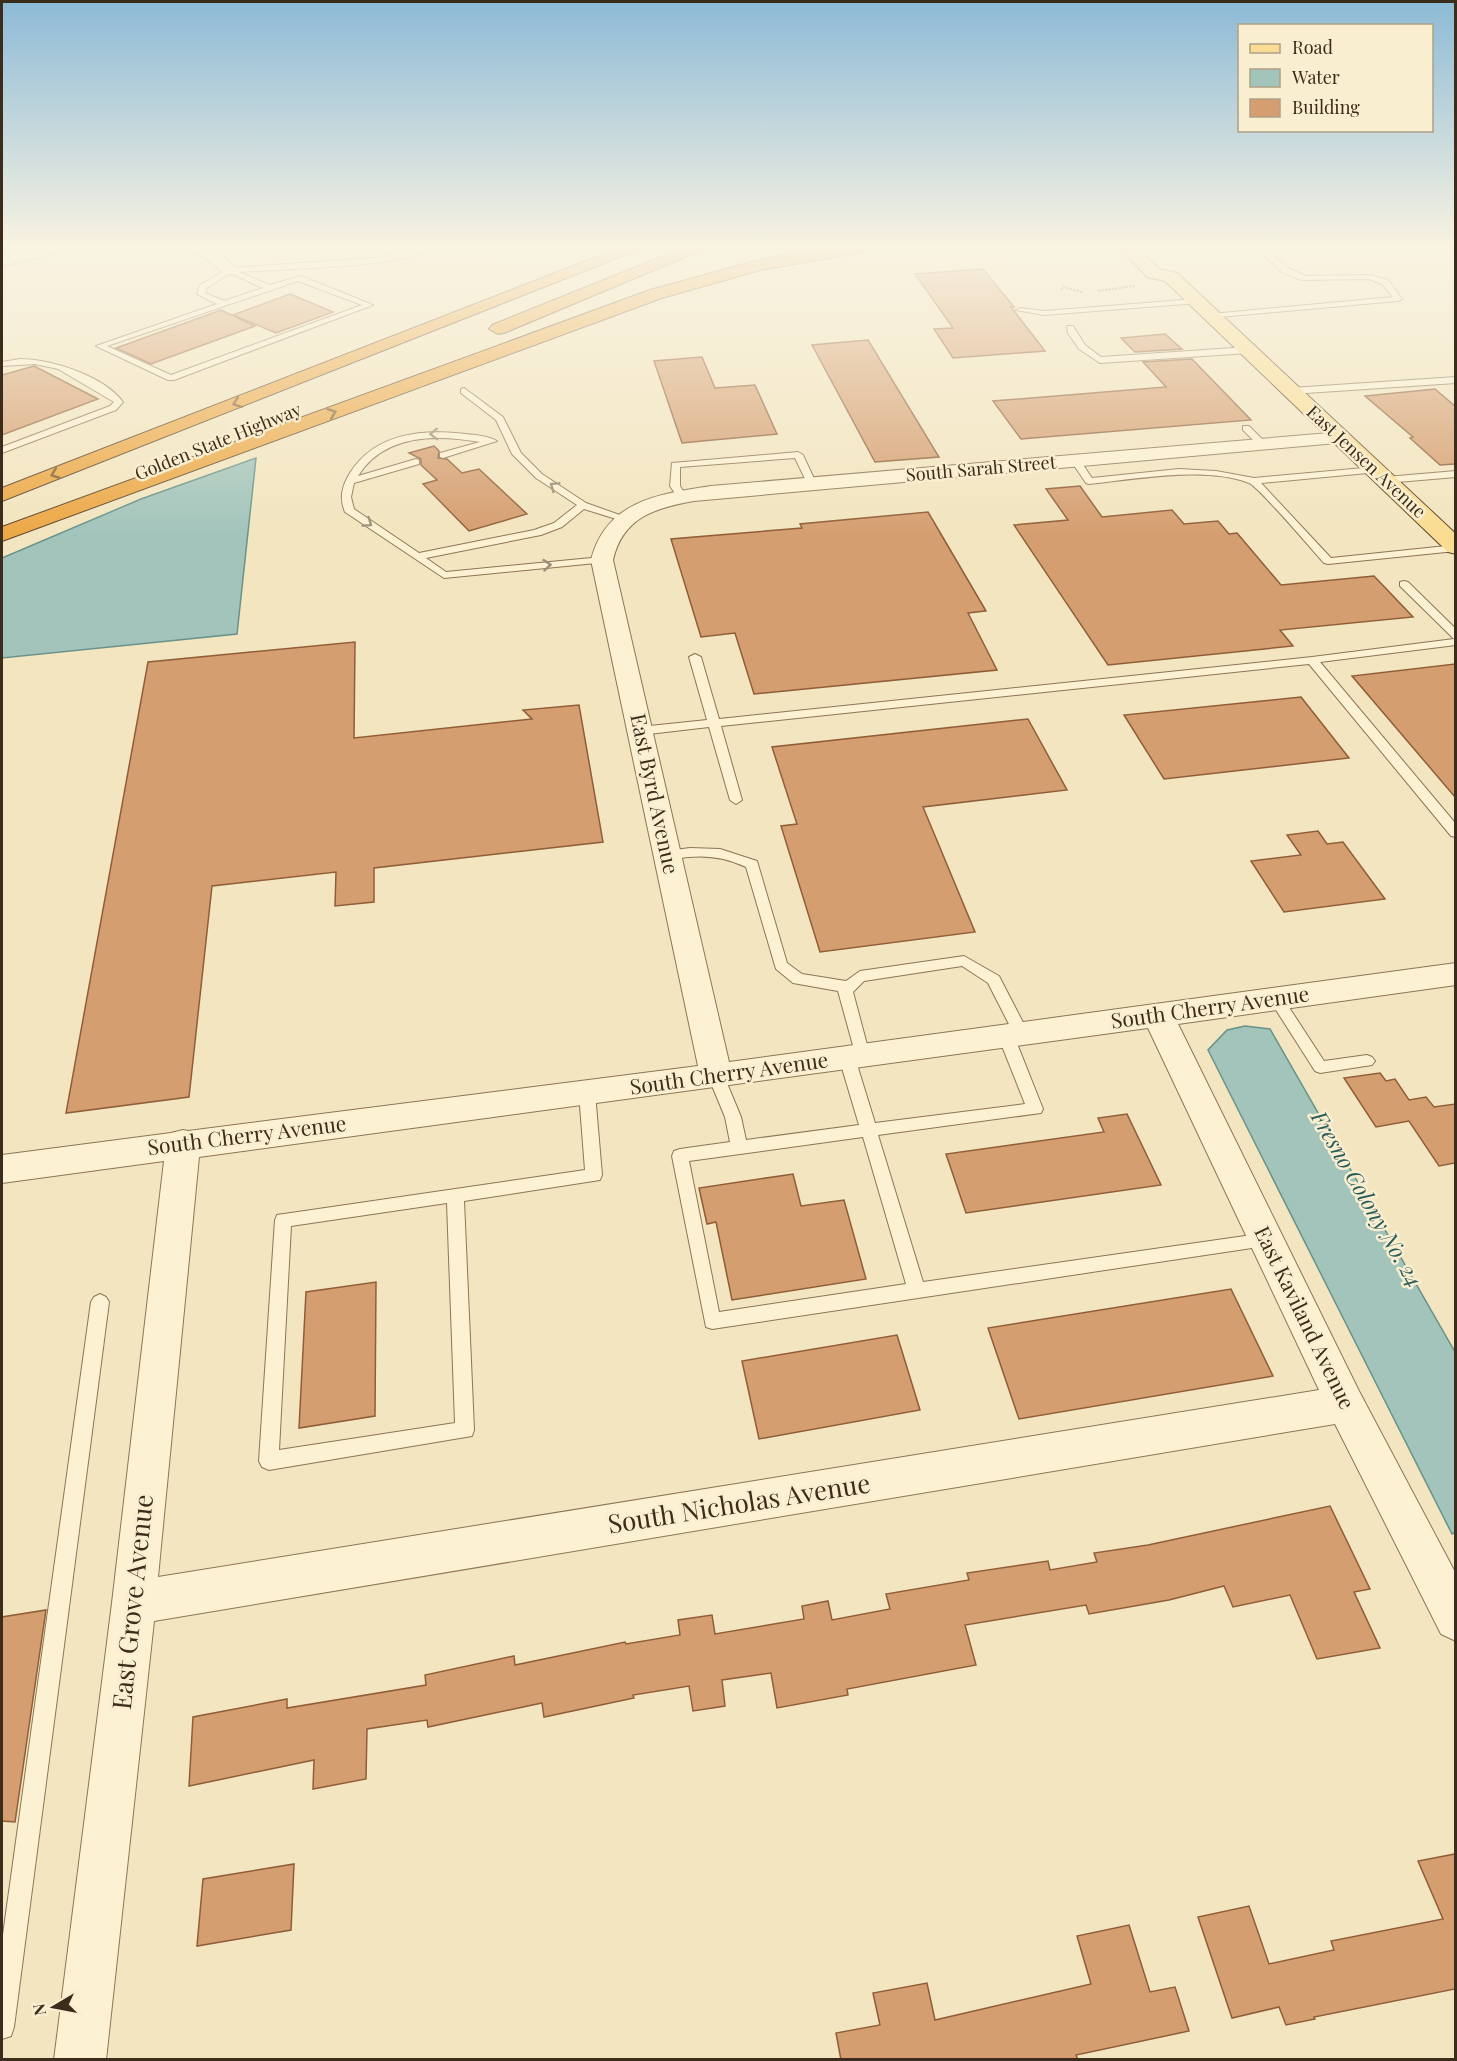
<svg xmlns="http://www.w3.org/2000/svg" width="1457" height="2061" viewBox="0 0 1457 2061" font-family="'Playfair Display',serif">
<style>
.water{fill:#a2c4bb;stroke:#68938a;stroke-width:1.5}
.building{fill:#d59e70;stroke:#8f5e38;stroke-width:1.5}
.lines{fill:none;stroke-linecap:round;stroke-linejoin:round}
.service-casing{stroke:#8d7555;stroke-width:2}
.minor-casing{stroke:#8d7555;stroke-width:2}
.primary-casing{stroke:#5a422a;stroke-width:2}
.motorway-casing{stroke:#5a422a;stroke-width:2}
.path{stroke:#8d7555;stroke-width:2;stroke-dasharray:2 1.5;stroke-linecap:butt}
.service{fill:#fcf1d3;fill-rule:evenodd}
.minor{fill:#fcf1d3;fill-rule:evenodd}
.primary{fill:#fadd92;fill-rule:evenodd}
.motorway{fill:#eca846;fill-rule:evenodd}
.oneway{stroke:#825e2c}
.oneway2{stroke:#9c8e77}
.labels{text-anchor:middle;stroke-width:5;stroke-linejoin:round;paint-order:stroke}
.far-street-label{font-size:18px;fill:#3b2c1b;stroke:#f9eecf}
.street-label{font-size:21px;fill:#3b2c1b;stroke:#f9eecf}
.water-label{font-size:22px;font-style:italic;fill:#295c5b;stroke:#f9eecf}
.near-street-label{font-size:26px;fill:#3b2c1b;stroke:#f9eecf}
</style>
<rect width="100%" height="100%" fill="#f2e5bf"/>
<g class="water">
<path d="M256,458L237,634L2,658V558L141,499Z"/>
<path d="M1245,1026L1270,1029L1455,1352L1456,1532L1452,1534L1208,1050L1227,1030Z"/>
</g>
<g class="building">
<path d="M983,269L1014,307H1011L1045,351L953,358L934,329L953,328L915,274Z"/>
<path d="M290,294L333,312L276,333L233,315Z"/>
<path d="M221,310L255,326L151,364L116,348Z"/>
<path d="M1165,334L1182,349L1135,352L1121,338Z"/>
<path d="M868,340L939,457L875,462L812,345Z"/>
<path d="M702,357L715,388L755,385L777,434L682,443L654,361Z"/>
<path d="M1192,359L1251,420L1021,439L993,401L1166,387L1143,362Z"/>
<path d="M34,366L98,399L2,435V375Z"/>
<path d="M1435,389L1455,406V464L1440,465L1410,438L1413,437L1365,396Z"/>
<path d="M434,446L439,451L438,458L447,459L462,473L479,469L527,514L469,531L423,484L437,480L421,465V459L409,453Z"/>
<path d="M1080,486L1102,517L1172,510L1184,524L1218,521L1229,534L1237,533L1281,585L1374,576L1413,617L1280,630L1293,646L1108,665L1014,525L1068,520L1046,489Z"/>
<path d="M928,512L986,611L968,613L997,670L754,694L735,633L701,637L671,539L802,528L800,524Z"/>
<path d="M355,642L354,738L532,719L523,710L579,705L603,842L374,868V902L335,906L336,872L212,886L189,1097L66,1113L148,662Z"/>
<path d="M1455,664V797L1352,676Z"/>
<path d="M1301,697L1349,758L1164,779L1124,715Z"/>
<path d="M1028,719L1067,790L923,807L975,932L820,952L781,826L797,824L772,747Z"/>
<path d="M1318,831L1327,844L1343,842L1385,899L1284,912L1251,861L1301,855L1287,835Z"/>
<path d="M1380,1073L1386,1081L1395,1079L1409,1100L1426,1097L1434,1107L1455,1104V1163L1439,1166L1409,1121L1376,1127L1344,1078Z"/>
<path d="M1127,1114L1161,1185L966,1213L946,1154L1104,1132L1098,1118Z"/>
<path d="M793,1174L801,1206L844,1200L866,1279L732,1300L716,1222L707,1224L699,1188Z"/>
<path d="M376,1282L375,1416L299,1428L306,1292Z"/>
<path d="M1231,1289L1273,1376L1019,1419L988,1328Z"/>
<path d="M897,1335L920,1410L759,1439L742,1361Z"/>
<path d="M1330,1506L1370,1589L1354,1592L1380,1648L1317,1659L1290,1595L1233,1607L1224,1586L1169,1600L1089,1614L1086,1605L965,1625L976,1665L847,1689L848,1695L777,1708L771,1673L722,1680L725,1706L693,1711L689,1686L633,1695L634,1698L544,1717L542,1703L428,1727L427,1720L367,1729L366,1779L313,1789L314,1760L189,1786L193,1717L287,1699V1708L426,1685L425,1675L514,1656L515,1665L625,1642L626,1644L680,1635L678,1620L712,1615L715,1634L804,1619L802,1606L828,1601L832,1620L890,1609L886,1594L969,1580L967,1573L1048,1561L1050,1570L1097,1562L1094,1553L1148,1545Z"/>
<path d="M46,1610L15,1822L2,1821V1617Z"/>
<path d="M1455,1854V1989L1314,2017L1315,2019L1286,2025L1279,2007L1232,2018L1198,1917L1249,1906L1269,1964L1334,1950L1331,1941L1443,1919L1418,1861Z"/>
<path d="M294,1864L291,1930L197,1946L203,1879Z"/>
<path d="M1129,1925L1150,1992L1175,1987L1189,2031L1076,2055L1078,2060H841L836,2033L880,2025L873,1993L927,1983L935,2020L1091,1984L1077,1936Z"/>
</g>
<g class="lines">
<g class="service-casing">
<g id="service">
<path d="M227,247H237L216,258L209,256Z"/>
<path d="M424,247H436C396,269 288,268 239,272L270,285L301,276L373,305L174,380H168L96,346L217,304L197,294L200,285L229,268L376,258ZM230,273L263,288L224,301L205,293L207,288ZM298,281L362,305L171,375L107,346Z"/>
<path d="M1256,247H1264L1288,268L1305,276L1370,275L1388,280L1402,299L1398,301L1209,318V314H1212L1393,297L1382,284L1369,279L1301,280L1282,272Z"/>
<path d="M1196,299H1199V303L1044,315L1016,310L1020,308L1044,311Z"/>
<path d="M1067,326H1073L1085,345L1101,357L1248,347L1252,350L1248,353L1100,363L1079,349L1068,333Z"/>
<path d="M20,359C51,359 104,376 123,402L116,410L2,453V447L110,406L114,402L58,369L35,364L2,366V362Z"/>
<path d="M1456,377V383L1291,394L1287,391L1291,388Z"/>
<path d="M464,388L503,417L521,453L542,474L586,503L631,519L626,522L584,509L562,527L541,535L426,558L446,572L602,557L606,558V562L444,578L345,512C339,498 342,486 350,473C375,433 422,429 466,434C475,435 489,436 497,441L443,458L440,457V453L480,442C436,434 384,434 358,476L416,459L419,460V464L354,483L351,497L354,509L419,553L534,530L554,523L577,505L536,478L512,454L496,420L461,393V389Z"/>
<path d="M1243,426H1249L1266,443V447H1260L1243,430Z"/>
<path d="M798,452L803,455L816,483L814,485H808L795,458L680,467V486L686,496L684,498H678L670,486L672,463Z"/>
<path d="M1073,459H1079L1092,478L1179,469L1216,471L1254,478L1375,467L1378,468V472L1261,483L1331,558L1456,545V551L1328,564L1324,563C1313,551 1259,487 1249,483C1206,466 1135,479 1089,484L1086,483L1071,461Z"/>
<path d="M1456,471V477L1386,483L1381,480L1386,477Z"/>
<path d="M1404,581L1408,582L1456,629V645L1320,662L1456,824V837L1451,836L1309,664L721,726L742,800L736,804L730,800L709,727L640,735L634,731L640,727L707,720L689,657L695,654L701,657L719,719L1312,657L1454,639L1400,586V582Z"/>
<path d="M690,848L720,849L757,861L787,963L802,974L846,981L860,971L964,956L999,976L1029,1034L1026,1038H1016L988,983L962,966L864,981L853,992L870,1056L867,1060H857L838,991L793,983L776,969L746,867C727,858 709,855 688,857C679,858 667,862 660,855L667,851Z"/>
<path d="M1276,994L1281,995L1324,1061L1367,1055L1372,1057L1375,1061L1372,1065L1320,1073L1315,1071L1269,999Z"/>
<path d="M1006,1030L1014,1036L1043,1109L1041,1113L878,1135L923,1282L1266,1233L1272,1235L1275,1240L1272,1245L712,1329L706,1327L672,1156L674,1151L680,1149L730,1142L725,1117L708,1076L711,1072H721L724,1076L741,1117L746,1140L859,1125L839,1058L842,1054H852L855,1058L875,1123L1025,1104L998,1036ZM863,1137L906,1284L719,1312L689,1161Z"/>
<path d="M587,1087L593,1089L595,1093L602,1175L600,1180L464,1201L474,1430L472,1436L269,1470L262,1467L259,1461L275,1220L277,1215L585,1170L579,1093L581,1089ZM447,1203L455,1423L279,1450L291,1226Z"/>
<path d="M100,1294L106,1297L109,1302L14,2027L11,2036L2,2039V1942L91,1302L94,1297Z"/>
</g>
</g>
<g class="minor-casing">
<g id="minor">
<path d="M43,247H73L71,250L2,266V256Z"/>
<path d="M183,247C206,247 222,251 237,270L229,275L223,273L207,259Z"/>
<path d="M1341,432L1348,434L1351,438L1348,442L694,501C655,508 623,517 613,560L729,1062L1456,963V985L1178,1024L1359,1391L1456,1574V1641L1441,1634L1335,1424L154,1621L106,2060H54L112,1603L164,1161L2,1183V1155L171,1133L183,1130L188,1131L698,1066L591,560C606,501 658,494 711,486ZM1148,1028L1319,1390L158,1577L199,1157Z"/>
</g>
</g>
<g class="primary-casing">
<path id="primary" d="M1119,247H1136L1159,269L1177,273L1456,534V554L1448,552L1165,281L1147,277Z"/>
</g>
<g class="motorway-casing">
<g id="motorway">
<path d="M622,247H645L2,501V488Z"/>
<path d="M686,247H709L504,333L498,334L489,329L492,325Z"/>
<path d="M824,247H872L864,252L760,270L662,298L2,541V527L650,290L759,260Z"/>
</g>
</g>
<g class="path">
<path d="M1061,290L1064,287L1082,292"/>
<path d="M1098,291L1135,286"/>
</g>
<use href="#service" class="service"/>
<use href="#minor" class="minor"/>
<use href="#primary" class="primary"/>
<use href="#motorway" class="motorway"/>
</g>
<defs><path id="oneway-chevron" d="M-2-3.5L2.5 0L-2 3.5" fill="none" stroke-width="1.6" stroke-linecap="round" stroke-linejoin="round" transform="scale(1.5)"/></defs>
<g class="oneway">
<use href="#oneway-chevron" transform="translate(237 403) rotate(159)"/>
<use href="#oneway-chevron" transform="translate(332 413) rotate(-20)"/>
<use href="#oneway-chevron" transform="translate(55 474) rotate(159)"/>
</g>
<g class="oneway2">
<use href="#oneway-chevron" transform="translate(434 434) rotate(178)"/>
<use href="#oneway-chevron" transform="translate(554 486) rotate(-146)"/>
<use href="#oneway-chevron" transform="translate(368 523) rotate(35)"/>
<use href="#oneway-chevron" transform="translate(547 565) rotate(-5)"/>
</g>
<linearGradient id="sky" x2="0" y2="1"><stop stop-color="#8cbad6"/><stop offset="0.46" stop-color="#f9f3e2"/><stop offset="1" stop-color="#f9f3e2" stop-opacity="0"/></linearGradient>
<rect width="1457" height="536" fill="url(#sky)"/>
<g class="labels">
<g class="far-street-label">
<text transform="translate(218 442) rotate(-22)" y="6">Golden State Highway</text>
<text transform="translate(1366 462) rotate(43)" y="6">East Jensen Avenue</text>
<text transform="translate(981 469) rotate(-5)" y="6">South Sarah Street</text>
</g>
<g class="street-label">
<text transform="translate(654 794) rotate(78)" y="7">East Byrd Avenue</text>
<text transform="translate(1210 1008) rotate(-8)" y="7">South Cherry Avenue</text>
<text transform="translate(729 1074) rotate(-8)" y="7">South Cherry Avenue</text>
<text transform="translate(247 1136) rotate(-7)" y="7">South Cherry Avenue</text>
<text transform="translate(1304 1318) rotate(64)" y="7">East Kaviland Avenue</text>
</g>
<g class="water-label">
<text transform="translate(1367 1199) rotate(60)" y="8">Fresno Colony No. 24</text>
</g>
<g class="near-street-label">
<text transform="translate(739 1504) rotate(-9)" y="9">South Nicholas Avenue</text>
<text transform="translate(133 1602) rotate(-84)" y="9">East Grove Avenue</text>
</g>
</g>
<rect width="1457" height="2061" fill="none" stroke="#3b2c1b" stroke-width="6"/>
<rect x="1238" y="24" width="195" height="108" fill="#f9eecf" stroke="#ada087" stroke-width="1.5"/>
<rect x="1250" y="44" width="30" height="9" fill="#fadd92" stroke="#ada087" stroke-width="1.5"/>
<text x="1292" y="54" font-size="18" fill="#3b2c1b">Road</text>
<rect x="1250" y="69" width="30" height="18" fill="#a2c4bb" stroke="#ada087" stroke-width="1.5"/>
<text x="1292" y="84" font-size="18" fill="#3b2c1b">Water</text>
<rect x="1250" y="99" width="30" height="18" fill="#d59e70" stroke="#ada087" stroke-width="1.5"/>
<text x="1292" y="114" font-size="18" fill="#3b2c1b">Building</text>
<g transform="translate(54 2007) rotate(260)" stroke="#f9eecf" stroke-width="4.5" paint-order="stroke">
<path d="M0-4.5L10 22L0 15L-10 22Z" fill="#3b2c1b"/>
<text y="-9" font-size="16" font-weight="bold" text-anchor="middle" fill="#3b2c1b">N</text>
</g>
</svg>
